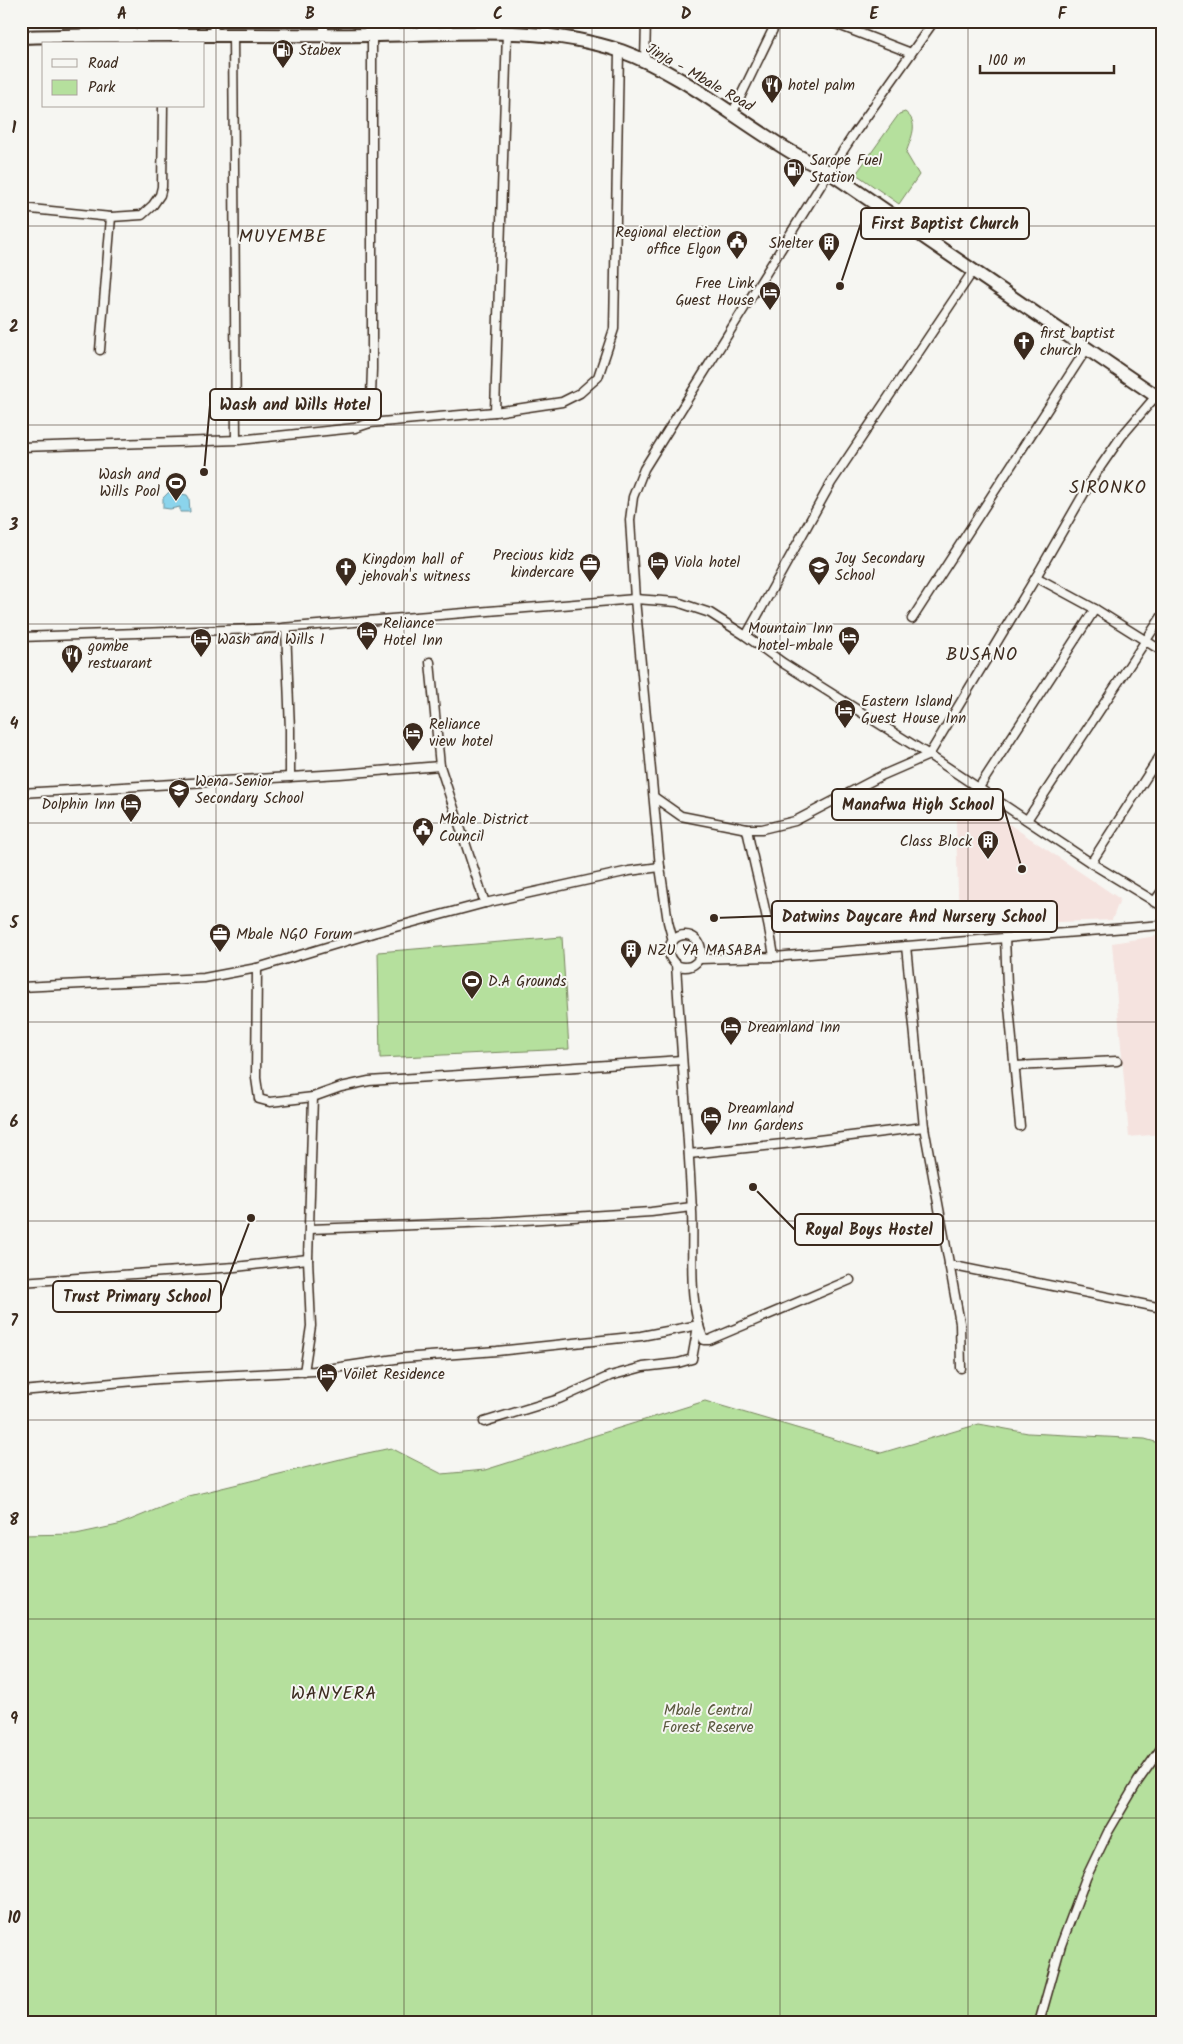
<svg xmlns="http://www.w3.org/2000/svg" width="1183" height="2044" viewBox="0 0 1183 2044" font-family="Kalam,sans-serif">
<style>
.built{fill:#f5e3df}
.green{fill:#b5e09d;stroke:#78855e}
.water{fill:#8bd4ec;stroke:#6b909a}
.lines{fill:none;stroke-linecap:round;stroke-linejoin:round}
.minor-casing{stroke:#3b2a1e;stroke-width:11}
.primary-casing{stroke:#3b2a1e;stroke-width:16}
.minor{stroke:#f6f6f2;stroke-width:8}
.primary{stroke:#f6f6f2;stroke-width:12}
.grid{fill:none;stroke:#3b2a1e;stroke-width:1;stroke-opacity:0.55}
.labels{text-anchor:middle;stroke-width:4;stroke-linejoin:round;paint-order:stroke}
.poi-label{font-size:15px;fill:#3b2a1e;stroke:#f6f6f2;text-anchor:start}
.street-label{font-size:15px;fill:#3b2a1e;stroke:#f6f6f2}
.park-label{font-size:15px;fill:#5a583e;stroke:#f6f6f2}
.quarter-label{font-size:18px;letter-spacing:1px;fill:#3b2a1e;stroke:#f6f6f2}
.leader{fill:none;stroke:#3b2a1e;stroke-width:2}
.callout-dot{fill:#3b2a1e;stroke:#f6f6f2;stroke-width:2}
.callout{fill:#f6f6f2;stroke:#3b2a1e;stroke-width:2}
.callout-label{font-size:16px;text-anchor:middle;font-weight:bold;fill:#3b2a1e}
.neatline{fill:none;stroke:#3b2a1e;stroke-width:2}
.grid-label{font-size:16px;text-anchor:middle;font-weight:bold;fill:#3b2a1e}
</style>
<rect width="100%" height="100%" fill="#f6f6f2"/>
<filter id="ink" filterUnits="userSpaceOnUse"><feTurbulence type="fractalNoise" baseFrequency=".02" numOctaves="2"/><feDisplacementMap in="SourceGraphic" scale="10" xChannelSelector="R" yChannelSelector="G"/><feConvolveMatrix kernelMatrix="1 2 1 2 8 2 1 2 1" color-interpolation-filters="sRGB"/></filter>
<g filter="url(#ink)">
<g class="built">
<path d="M957,789L1120,899L1112,920L959,926L955,792Z"/>
<path d="M1162,935V1134L1129,1137L1112,943Z"/>
</g>
<g class="green">
<path d="M905,112C920,123 911,137 906,153L919,175L899,204L856,174L899,114Z"/>
<path d="M562,937L569,1049L380,1058L378,952Z"/>
<path d="M705,1401L881,1453L979,1424L1028,1433L1145,1439L1162,1444V2023H21V1535L76,1534L118,1525L189,1496L353,1456L391,1448L442,1474L485,1470Z"/>
</g>
<path class="water" d="M169,492L187,495L189,498L190,512H180V507L170,509L163,508V498Z"/>
<g class="lines">
<g class="minor-casing">
<g id="minor">
<path d="M213,21L214,35"/>
<path d="M324,21V35"/>
<path d="M434,21V34"/>
<path d="M546,21V34"/>
<path d="M828,21L911,53"/>
<path d="M115,34L116,21"/>
<path d="M233,34L236,439"/>
<path d="M645,61L646,21"/>
<path d="M733,112L777,21"/>
<path d="M21,208L111,217L142,215L153,205L160,195L162,187L163,106"/>
<path d="M100,350L111,217"/>
<path d="M495,412L507,32"/>
<path d="M370,423L495,412L562,402L580,393L598,377L614,329L619,51"/>
<path d="M21,447L239,440L355,428L370,423L372,369V35"/>
<path d="M1036,577L1095,609L1162,651"/>
<path d="M912,619L1087,348"/>
<path d="M286,628L290,730V777"/>
<path d="M746,636L831,483L973,271"/>
<path d="M21,637L281,628L635,599L677,602L710,613L746,636L783,663L929,755L1091,863L1162,906"/>
<path d="M430,662L440,766L485,903"/>
<path d="M978,789L1095,609"/>
<path d="M21,793L340,774L440,766"/>
<path d="M654,797L681,816L747,829H762L795,821L883,775L929,755L1036,577L1094,476L1121,437L1156,396"/>
<path d="M1027,820L1162,616"/>
<path d="M747,829C755,872 768,914 774,957"/>
<path d="M1091,863L1162,753"/>
<path d="M1154,902L1162,891"/>
<circle cx="685" cy="951" r="16"/>
<path d="M1005,938L1007,985L1020,1126"/>
<path d="M673,941L668,922L660,867L635,599L630,520L633,497L644,469L829,172L854,134L934,21"/>
<path d="M906,946L924,1127L960,1323L961,1368"/>
<path d="M699,959L774,957L1162,925"/>
<path d="M676,964C681,1047 688,1129 692,1212C694,1253 687,1301 704,1340H709L850,1280"/>
<path d="M257,968L256,1078L259,1099L270,1102L313,1097L308,1259L311,1326L304,1372"/>
<path d="M21,987L204,978L257,968L373,933L485,903L629,871L660,867"/>
<path d="M1015,1066L1117,1061"/>
<path d="M313,1097L341,1087L369,1081L682,1060"/>
<path d="M689,1154L802,1142L924,1127"/>
<path d="M310,1229L493,1222L651,1212L692,1207"/>
<path d="M949,1265L1162,1308"/>
<path d="M21,1282L235,1267L308,1259"/>
<path d="M21,1391L158,1379L314,1371L402,1358L497,1351L641,1336L699,1325"/>
<path d="M484,1422L559,1399L610,1376L643,1367L678,1363L692,1359L698,1326"/>
<path d="M1039,2023L1061,1945L1086,1878L1108,1832L1138,1781L1162,1747"/>
</g>
</g>
<g class="primary-casing">
<path id="primary" d="M21,37C138,33 256,36 373,35C456,34 540,24 621,51C682,73 733,117 788,150C801,158 815,165 829,172L1162,400"/>
</g>
<use href="#minor" class="minor"/>
<use href="#primary" class="primary"/>
</g>
</g>
<path class="grid" d="M216,21V2023M404,21V2023M592,21V2023M780,21V2023M968,21V2023M21,226H1162M21,425H1162M21,624H1162M21,823H1162M21,1022H1162M21,1221H1162M21,1420H1162M21,1619H1162M21,1818H1162"/>
<defs>
<g id="fuel-pin" transform="scale(1.125)"><path d="M0 17L-7.5 6A9.5 9.5 0 1 1 7.5 6Z" fill="#3b2a1e" stroke="#f6f6f2"/><path d="M-5.5-6h7V0h2V4h1.3V-2.5L3-4.5l.8-.8L6-3V5H2.5V1h-1V6h-7ZM-4.2-4.7v3.2H.2V-4.7Z" fill="#fff"/></g>
<g id="restaurant-pin" transform="scale(1.125)"><path d="M0 17L-7.5 6A9.5 9.5 0 1 1 7.5 6Z" fill="#3b2a1e" stroke="#f6f6f2"/><path d="M-5-6h1v4h1v-4h1v4h1v-4h1v5L-1.5 .5V6h-2V.5L-5-1ZM5-6V6H3V1.5H1.5Q1.5-4 5-6Z" fill="#fff"/></g>
<g id="civic-pin" transform="scale(1.125)"><path d="M0 17L-7.5 6A9.5 9.5 0 1 1 7.5 6Z" fill="#3b2a1e" stroke="#f6f6f2"/><path d="M-.6-6.5H3V-4.5H.6V-3L4-1V1h2V6H-6V1h2V-1L-.6-3ZM-1.2 2.5V6h2.4V2.5Z" fill="#fff"/></g>
<g id="building-pin" transform="scale(1.125)"><path d="M0 17L-7.5 6A9.5 9.5 0 1 1 7.5 6Z" fill="#3b2a1e" stroke="#f6f6f2"/><path d="M-4-6H4V6H1V3H-1V6H-4ZM-2.5-4.3h1.7v1.8h-1.7ZM.8-4.3h1.7v1.8H.8ZM-2.5-1h1.7V.8h-1.7ZM.8-1h1.7V.8H.8Z" fill="#fff"/></g>
<g id="hotel-pin" transform="scale(1.125)"><path d="M0 17L-7.5 6A9.5 9.5 0 1 1 7.5 6Z" fill="#3b2a1e" stroke="#f6f6f2"/><path d="M-6-4.5h1.5V1H6V5H4.5V3h-9V5H-6ZM-4 0a1.8 1.8 0 1 1 3.6 0ZM.5 0V-2.5h3Q6-2.5 6 0Z" fill="#fff"/></g>
<g id="church-pin" transform="scale(1.125)"><path d="M0 17L-7.5 6A9.5 9.5 0 1 1 7.5 6Z" fill="#3b2a1e" stroke="#f6f6f2"/><path d="M-1.2-6h2.4v3.5h3.3v2.4h-3.3V6h-2.4V-.1h-3.3v-2.4h3.3Z" fill="#fff"/></g>
<g id="stadium-pin" transform="scale(1.125)"><path d="M0 17L-7.5 6A9.5 9.5 0 1 1 7.5 6Z" fill="#3b2a1e" stroke="#f6f6f2"/><path d="M0-5a6.5 5 0 1 0 0 10a6.5 5 0 1 0 0-10ZM-3.5-1.8h7v3.6h-7Z" fill="#fff"/></g>
<g id="office-pin" transform="scale(1.125)"><path d="M0 17L-7.5 6A9.5 9.5 0 1 1 7.5 6Z" fill="#3b2a1e" stroke="#f6f6f2"/><path d="M-6-3h4V-5.5h4V-3h4V5H-6ZM-1-4.5V-3h2v-1.5ZM-6 0V1H6V0Z" fill="#fff"/></g>
<g id="school-pin" transform="scale(1.125)"><path d="M0 17L-7.5 6A9.5 9.5 0 1 1 7.5 6Z" fill="#3b2a1e" stroke="#f6f6f2"/><path d="M0-5L7-2L0 1L-7-2ZM-4 1L0 2.5L4 1V4Q0 6-4 4Z" fill="#fff"/></g>
</defs>
<g fill-rule="evenodd">
<use href="#fuel-pin" x="283" y="50"/>
<use href="#restaurant-pin" x="772" y="85"/>
<use href="#fuel-pin" x="794" y="169"/>
<use href="#civic-pin" x="737" y="241"/>
<use href="#building-pin" x="829" y="243"/>
<use href="#hotel-pin" x="770" y="292"/>
<use href="#church-pin" x="1024" y="342"/>
<use href="#stadium-pin" x="176" y="483"/>
<use href="#hotel-pin" x="658" y="562"/>
<use href="#office-pin" x="590" y="564"/>
<use href="#school-pin" x="819" y="567"/>
<use href="#church-pin" x="346" y="568"/>
<use href="#hotel-pin" x="367" y="632"/>
<use href="#hotel-pin" x="849" y="637"/>
<use href="#hotel-pin" x="201" y="639"/>
<use href="#restaurant-pin" x="72" y="655"/>
<use href="#hotel-pin" x="845" y="710"/>
<use href="#hotel-pin" x="413" y="733"/>
<use href="#school-pin" x="179" y="790"/>
<use href="#hotel-pin" x="131" y="804"/>
<use href="#civic-pin" x="423" y="828"/>
<use href="#building-pin" x="988" y="841"/>
<use href="#office-pin" x="220" y="934"/>
<use href="#building-pin" x="631" y="950"/>
<use href="#stadium-pin" x="472" y="981"/>
<use href="#hotel-pin" x="731" y="1027"/>
<use href="#hotel-pin" x="711" y="1117"/>
<use href="#hotel-pin" x="327" y="1374"/>
</g>
<g class="labels">
<g class="poi-label">
<text x="299" y="55">Stabex</text>
<text x="788" y="90">hotel palm</text>
<text x="810" y="165">Sarope Fuel<tspan x="810" dy="17">Station</tspan></text>
<text x="721" y="237" text-anchor="end">Regional election<tspan x="721" dy="17">office Elgon</tspan></text>
<text x="813" y="248" text-anchor="end">Shelter</text>
<text x="754" y="288" text-anchor="end">Free Link<tspan x="754" dy="17">Guest House</tspan></text>
<text x="1040" y="338">first baptist<tspan x="1040" dy="17">church</tspan></text>
<text x="160" y="479" text-anchor="end">Wash and<tspan x="160" dy="17">Wills Pool</tspan></text>
<text x="574" y="560" text-anchor="end">Precious kidz<tspan x="574" dy="17">kindercare</tspan></text>
<text x="835" y="563">Joy Secondary<tspan x="835" dy="17">School</tspan></text>
<text x="362" y="564">Kingdom hall of<tspan x="362" dy="17">jehovah's witness</tspan></text>
<text x="674" y="567">Viola hotel</text>
<text x="383" y="628">Reliance<tspan x="383" dy="17">Hotel Inn</tspan></text>
<text x="833" y="633" text-anchor="end">Mountain Inn<tspan x="833" dy="17">hotel-mbale</tspan></text>
<text x="217" y="644">Wash and Wills 1</text>
<text x="88" y="651">gombe<tspan x="88" dy="17">restuarant</tspan></text>
<text x="861" y="706">Eastern Island<tspan x="861" dy="17">Guest House Inn</tspan></text>
<text x="429" y="729">Reliance<tspan x="429" dy="17">view hotel</tspan></text>
<text x="195" y="786">Wena Senior<tspan x="195" dy="17">Secondary School</tspan></text>
<text x="115" y="809" text-anchor="end">Dolphin Inn</text>
<text x="439" y="824">Mbale District<tspan x="439" dy="17">Council</tspan></text>
<text x="972" y="846" text-anchor="end">Class Block</text>
<text x="236" y="939">Mbale NGO Forum</text>
<text x="647" y="955">NZU YA MASABA</text>
<text x="488" y="986">D.A Grounds</text>
<text x="747" y="1032">Dreamland Inn</text>
<text x="727" y="1113">Dreamland<tspan x="727" dy="17">Inn Gardens</tspan></text>
<text x="343" y="1379">Voilet Residence</text>
</g>
<g class="street-label">
<text transform="translate(700 77) rotate(30)" y="5">Jinja - Mbale Road</text>
</g>
<g class="park-label">
<text x="708" y="1715">Mbale Central<tspan x="708" dy="17">Forest Reserve</tspan></text>
</g>
<g class="quarter-label">
<text x="283" y="242">MUYEMBE</text>
<text x="1108" y="493">SIRONKO</text>
<text x="982" y="660">BUSANO</text>
<text x="334" y="1699">WANYERA</text>
</g>
</g>
<path class="leader" d="M840 286L861 223M204 472L210 405M1022 869L1003 805M714 918L772 916M753 1187L795 1230M251 1218L221 1297"/>
<g class="callout-dot">
<circle cx="840" cy="286" r="5"/>
<circle cx="204" cy="472" r="5"/>
<circle cx="1022" cy="869" r="5"/>
<circle cx="714" cy="918" r="5"/>
<circle cx="753" cy="1187" r="5"/>
<circle cx="251" cy="1218" r="5"/>
</g>
<g class="callout">
<rect x="861" y="208" width="168" height="31" rx="5"/>
<rect x="210" y="389" width="171" height="31" rx="5"/>
<rect x="832" y="789" width="171" height="31" rx="5"/>
<rect x="772" y="901" width="285" height="31" rx="5"/>
<rect x="795" y="1214" width="148" height="31" rx="5"/>
<rect x="53" y="1281" width="168" height="31" rx="5"/>
</g>
<g class="callout-label">
<text x="945" y="229">First Baptist Church</text>
<text x="295" y="410">Wash and Wills Hotel</text>
<text x="918" y="810">Manafwa High School</text>
<text x="914" y="922">Datwins Daycare And Nursery School</text>
<text x="869" y="1235">Royal Boys Hostel</text>
<text x="137" y="1302">Trust Primary School</text>
</g>
<rect width="1183" height="2044" fill="none" stroke="#f6f6f2" stroke-width="55"/>
<rect x="42" y="42" width="162" height="65" fill="#f6f6f2" stroke="#aba49d"/>
<rect x="52" y="59" width="25" height="8" fill="#f6f6f2" stroke="#aba49d"/>
<text x="88" y="68" font-size="15" fill="#3b2a1e">Road</text>
<rect x="52" y="80" width="25" height="15" fill="#b5e09d" stroke="#aba49d"/>
<text x="88" y="92" font-size="15" fill="#3b2a1e">Park</text>
<path d="M980 65v8h134v-8" fill="none" stroke="#3b2a1e" stroke-width="2.5"/>
<text x="988" y="65" font-size="15" fill="#3b2a1e" stroke="#f6f6f2" stroke-width="4" paint-order="stroke">100 m</text>
<rect x="28" y="28" width="1128" height="1988" class="neatline"/>
<g class="grid-label">
<text x="122" y="19">A</text>
<text x="310" y="19">B</text>
<text x="498" y="19">C</text>
<text x="686" y="19">D</text>
<text x="874" y="19">E</text>
<text x="1062" y="19">F</text>
<text x="14" y="133">1</text>
<text x="14" y="332">2</text>
<text x="14" y="530">3</text>
<text x="14" y="729">4</text>
<text x="14" y="928">5</text>
<text x="14" y="1127">6</text>
<text x="14" y="1326">7</text>
<text x="14" y="1525">8</text>
<text x="14" y="1724">9</text>
<text x="14" y="1923">10</text>
</g>
</svg>
